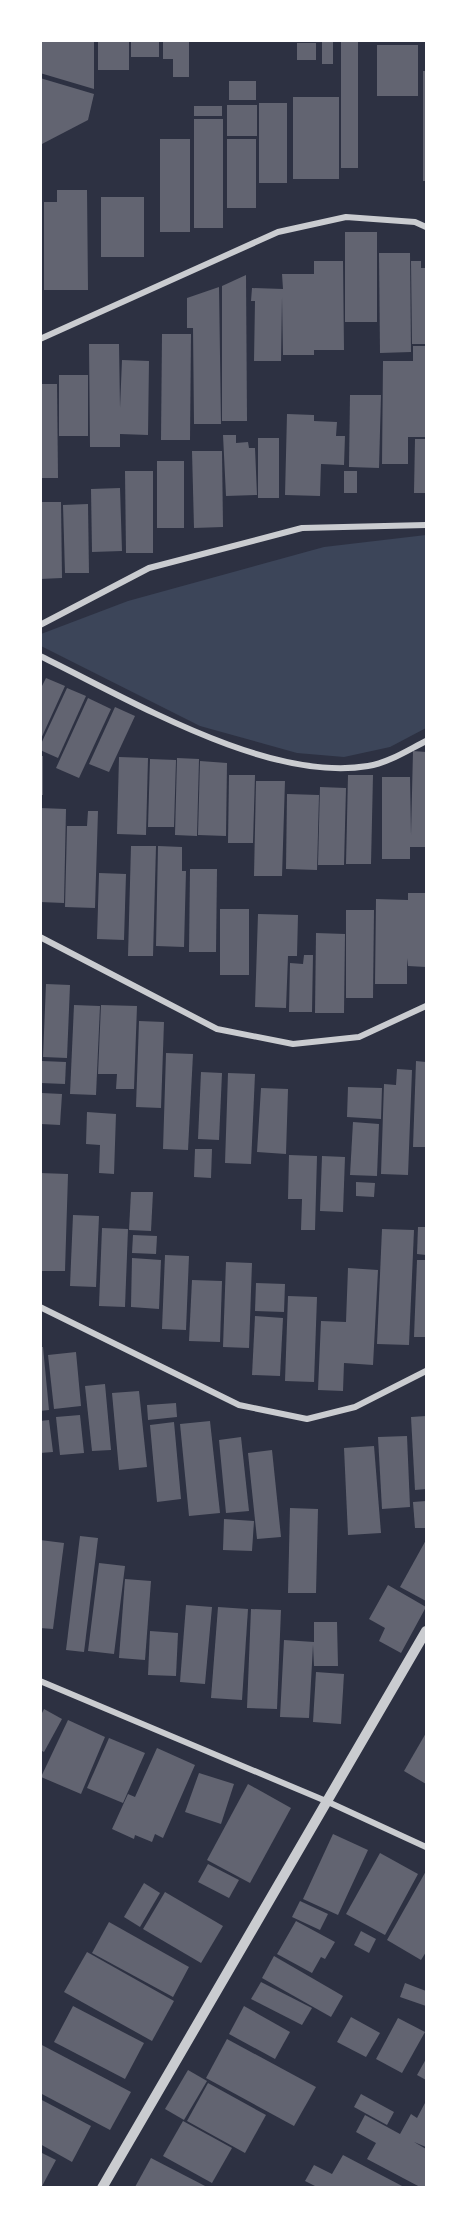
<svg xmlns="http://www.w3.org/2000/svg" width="467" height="2228" viewBox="0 0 467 2228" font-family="Commissioner,sans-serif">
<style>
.green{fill:#3c4559}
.building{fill:#626471}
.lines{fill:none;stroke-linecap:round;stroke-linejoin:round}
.minor{stroke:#caccd0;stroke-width:6}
.tertiary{stroke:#caccd0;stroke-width:10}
</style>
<rect width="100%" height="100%" fill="#2d3142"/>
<path class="green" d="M426,535V728L390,747L344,757L297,753L200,726L41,646V634L128,601L324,547Z"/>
<g class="building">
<path d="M41,40H94V89L40,73Z"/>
<rect x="98" y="40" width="31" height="30"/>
<rect x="131" y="40" width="28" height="17"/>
<path d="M163,40H189V77H173V59H163Z"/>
<rect x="322" y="40" width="11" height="24"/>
<rect x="341" y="40" width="17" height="128"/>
<rect x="297" y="43" width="19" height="17"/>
<rect x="377" y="45" width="41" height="51"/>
<rect x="423" y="71" width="3" height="110"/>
<path d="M40,78L94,94L88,120L40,145Z"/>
<rect x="229" y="81" width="27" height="19"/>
<rect x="293" y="97" width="46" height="82"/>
<rect x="259" y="103" width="28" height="80"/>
<rect x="227" y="105" width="30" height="31"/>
<rect x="194" y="106" width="28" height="10"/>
<rect x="194" y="119" width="29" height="109"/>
<rect x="160" y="139" width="30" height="93"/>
<rect x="227" y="139" width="29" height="69"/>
<path d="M57,190H87L88,290H44V202H57Z"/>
<rect x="101" y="197" width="43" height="60"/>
<rect x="345" y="232" width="32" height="90"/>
<path d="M379,253H410L411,352L380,353Z"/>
<path d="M314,261H343L344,350H314V355H283L282,297L281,361H254L255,301H251L252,288L283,289L282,274H314Z"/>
<path d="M411,261H421V268H426V344H412Z"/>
<path d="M246,275L247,421H222V286Z"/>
<path d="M219,287L221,424H194L193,328H187V298Z"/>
<path d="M162,334H191L190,440H161Z"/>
<path d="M89,344H119L120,408L122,360L149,361L148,435L120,434V447H90Z"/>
<path d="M413,346H426V437H408V464H382L383,361H413Z"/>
<rect x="59" y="375" width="29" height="61"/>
<path d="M40,384H57L58,478H40Z"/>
<path d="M350,395H381L379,468L349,467Z"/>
<path d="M287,414L314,415V421L337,422L336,436H345L344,465L321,464L320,496L285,495Z"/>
<path d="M223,435H236V443L248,442L249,448H255L257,495L226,496Z"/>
<rect x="258" y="438" width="21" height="60"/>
<path d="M415,439H426V493H414Z"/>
<path d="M192,451H222L223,527L194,528Z"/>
<rect x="157" y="461" width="27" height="67"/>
<path d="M125,471H153V553H126Z"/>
<rect x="344" y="471" width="13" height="22"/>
<path d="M120,488L122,551L92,552L91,489Z"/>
<path d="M40,502H61L62,578L40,579Z"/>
<path d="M88,504L89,573H65L63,505Z"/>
<path d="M46,678L65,686L40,741V690Z"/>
<path d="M67,688L86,696L58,758L40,750V746Z"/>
<path d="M88,698L111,709L79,778L56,768Z"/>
<path d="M115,707L135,716L109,772L89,764Z"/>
<path d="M413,751L426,752V847H410V859H382V777H410L411,835Z"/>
<rect x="40" y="756" width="3" height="39"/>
<path d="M119,757L148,758L146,835L117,834Z"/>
<path d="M177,758L199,759L197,836L175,835Z"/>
<path d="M150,759L176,760L174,827H148Z"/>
<path d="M200,761L227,763L226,836L198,835Z"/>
<path d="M229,775H255L253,843H228Z"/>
<path d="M348,775H373L371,864H346Z"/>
<path d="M256,781H285L282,876H254Z"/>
<path d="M320,787L346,788L344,865H318Z"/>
<path d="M287,794L319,795L317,870L286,869Z"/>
<path d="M40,808L66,809L64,903L40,902Z"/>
<path d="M88,811H98L95,908L65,907L67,826H87Z"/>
<path d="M131,846H156L153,956H128Z"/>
<path d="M158,846L182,847V871H186L184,947L156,946Z"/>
<path d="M190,869H217L216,952H189Z"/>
<path d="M99,873L126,874L124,940L97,939Z"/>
<path d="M408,893H426V967L408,966L407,958V984H375L376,899L408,900Z"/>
<rect x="220" y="909" width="29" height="66"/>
<path d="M346,910H374L373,998H346Z"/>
<path d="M258,914L298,915L297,956H288L286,1008L255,1007Z"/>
<path d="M316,933L345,934L344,1013H315Z"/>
<path d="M304,955H313L312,1012H289L290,963L303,964Z"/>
<path d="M46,984L70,985L67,1058L43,1057Z"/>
<path d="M74,1005L100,1006L96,1095L70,1094Z"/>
<path d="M101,1005L137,1006L134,1089H116L117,1074H98Z"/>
<path d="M139,1021L164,1022L161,1108L136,1107Z"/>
<path d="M166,1053L193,1054L188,1150L163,1149Z"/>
<path d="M42,1061L66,1062L65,1084L41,1083Z"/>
<path d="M416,1061L426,1062V1147H413Z"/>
<path d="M397,1069L412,1070L408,1175L381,1174L384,1084L396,1085Z"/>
<path d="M201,1072L222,1073L219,1140L198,1139Z"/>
<path d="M228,1073L255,1074L251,1164L225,1163Z"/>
<path d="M348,1087L382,1088L381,1119L347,1117Z"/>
<path d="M261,1088L288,1089L286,1154L257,1152Z"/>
<path d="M42,1093L62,1094L60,1125L41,1124Z"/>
<path d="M87,1112L116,1114L114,1174L99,1173L100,1145L86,1144Z"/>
<path d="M353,1122L379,1124L377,1176L350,1175Z"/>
<path d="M195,1149H212L211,1178L194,1177Z"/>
<path d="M289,1155L317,1156L315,1230H301L302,1199H288Z"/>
<path d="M322,1156L345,1157L343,1212L320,1211Z"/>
<path d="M40,1173L68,1174L65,1271H40Z"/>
<path d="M356,1182L375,1183L374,1197L356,1196Z"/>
<path d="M131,1192H153L151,1231L129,1230Z"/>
<path d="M73,1215L99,1216L96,1287L70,1286Z"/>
<path d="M418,1227H426V1255L417,1254Z"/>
<path d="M102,1228L128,1229L125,1307L99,1306Z"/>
<path d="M382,1229L414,1230L409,1345L377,1344Z"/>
<path d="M133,1235L157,1236L156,1254L132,1253Z"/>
<path d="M165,1255L189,1256L186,1330L162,1329Z"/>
<path d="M132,1258L161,1260L159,1309L131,1307Z"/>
<path d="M417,1260H426V1337H414Z"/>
<path d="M226,1262L252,1263L249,1348L223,1347Z"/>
<path d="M348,1268L378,1270L373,1365L344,1363L343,1391L318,1390L321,1321L346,1322Z"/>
<path d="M192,1280L222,1281L220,1342L189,1341Z"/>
<path d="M256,1283L285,1284L284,1312L255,1311Z"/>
<path d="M288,1296L317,1297L314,1382L285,1381Z"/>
<path d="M255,1316L283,1318L280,1376L252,1375Z"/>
<path d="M40,1347H43L49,1410L40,1411Z"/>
<path d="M76,1352L81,1406L54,1409L48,1355Z"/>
<path d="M105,1384L111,1450L92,1451L85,1386Z"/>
<path d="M139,1391L147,1467L119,1470L112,1393Z"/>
<path d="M176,1403L177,1417L148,1420L147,1405Z"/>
<path d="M80,1415L84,1453L60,1455L56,1417Z"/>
<path d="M426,1416V1489L415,1490L411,1417Z"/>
<path d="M49,1420L53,1452L40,1453V1421Z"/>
<path d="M210,1421L220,1513L189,1516L180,1424Z"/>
<path d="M174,1422L181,1499L157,1502L150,1425Z"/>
<path d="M407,1436L410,1507L382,1509L378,1437Z"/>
<path d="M241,1437L249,1511L226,1513L219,1440Z"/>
<path d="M374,1446L381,1533L348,1535L344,1448Z"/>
<path d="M272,1450L281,1537L257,1539L248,1453Z"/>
<path d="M426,1501V1528H415L413,1502Z"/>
<path d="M290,1508L318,1509L316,1593H288Z"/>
<path d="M224,1519L254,1521L252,1551L223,1550Z"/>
<path d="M80,1536L98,1538L84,1652L66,1650Z"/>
<path d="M40,1540L64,1543L53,1629L40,1628Z"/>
<path d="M426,1540V1601L400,1587Z"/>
<path d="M99,1563L125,1566L114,1654L88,1651Z"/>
<path d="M125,1579L151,1581L145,1660L119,1658Z"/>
<path d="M388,1585L426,1607L401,1653L379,1641L385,1628L369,1619Z"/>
<path d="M186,1605L212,1607L205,1684L180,1682Z"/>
<path d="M218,1607L248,1609L242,1700L211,1698Z"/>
<path d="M251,1609L281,1610L277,1709L247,1708Z"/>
<path d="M314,1622H337L338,1666H314L313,1645L309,1718L280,1717L284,1640L314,1642Z"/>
<path d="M150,1631L178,1633L176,1676L148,1675Z"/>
<path d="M316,1672L344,1674L341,1724L313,1722Z"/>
<path d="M44,1709L62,1719L44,1752L40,1750V1717Z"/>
<path d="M68,1720L105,1737L81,1794L41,1777Z"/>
<path d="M426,1733V1784L404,1771Z"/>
<path d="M109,1738L145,1753L123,1803L87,1788Z"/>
<path d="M157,1748L195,1765L163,1838L155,1834L152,1842L135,1835L134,1839L112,1829L128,1794L135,1797Z"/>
<path d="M199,1773L234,1784L221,1824L185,1812Z"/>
<path d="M248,1784L291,1808L250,1883L207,1860Z"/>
<path d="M333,1834L368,1850L338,1915L303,1899Z"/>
<path d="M380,1853L418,1874L385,1935L346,1914Z"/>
<path d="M208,1864L239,1880L229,1898L198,1882Z"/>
<path d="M426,1871V1952L421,1960L387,1940Z"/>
<path d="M144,1883L160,1893L140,1927L124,1917Z"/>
<path d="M165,1892L223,1926L201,1963L143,1929Z"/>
<path d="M300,1901L328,1914L320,1930L292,1917Z"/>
<path d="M296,1921L335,1942L325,1959L321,1957L312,1973L277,1954Z"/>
<path d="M109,1922L189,1967L173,1997L92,1953Z"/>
<path d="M361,1931L376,1939L369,1953L354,1945Z"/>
<path d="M87,1952L174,2001L152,2041L64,1992Z"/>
<path d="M274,1956L343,1996L331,2017L262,1978Z"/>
<path d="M261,1982L312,2008L302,2025L251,1999Z"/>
<path d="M405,1983L426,1991V2006L400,1997Z"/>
<path d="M73,2006L144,2043L125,2079L54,2042Z"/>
<path d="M244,2006L290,2032L275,2059L229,2034Z"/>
<path d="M351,2017L380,2033L366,2057L337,2042Z"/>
<path d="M398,2018L425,2032L402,2073L376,2059Z"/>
<path d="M227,2039L316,2087L294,2126L206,2078Z"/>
<path d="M40,2044L131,2092L110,2130L40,2093Z"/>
<path d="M426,2059V2080L417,2075Z"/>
<path d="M188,2070L207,2081L184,2120L165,2109Z"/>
<path d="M208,2083L266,2115L245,2153L187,2121Z"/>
<path d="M361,2094L394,2112L387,2125L354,2107Z"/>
<path d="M40,2099L91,2126L72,2162L40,2144Z"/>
<path d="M425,2103L426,2147L414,2142L426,2149V2187H420L367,2159L376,2143L356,2132L365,2115L400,2134L411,2114L417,2118Z"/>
<path d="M183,2121L232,2148L212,2183L163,2156Z"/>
<path d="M40,2152L56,2160L41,2188H40Z"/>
<path d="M343,2155L404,2187H317L305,2181L314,2165L332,2174Z"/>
<path d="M151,2158L207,2187H135Z"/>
</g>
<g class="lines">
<g class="minor">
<path d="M40,339L278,232L346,217L415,222L426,227"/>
<path d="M40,625L149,568L302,528L426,525"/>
<path d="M40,656C129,699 268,783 368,766C388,763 408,750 426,741"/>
<path d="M40,937L217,1029L293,1044L359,1037L426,1006"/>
<path d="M40,1307L239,1405L307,1419L355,1407L426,1371"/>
<path d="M40,1681L326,1801L426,1847"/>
</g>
<path class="tertiary" d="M102,2188L426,1631"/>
</g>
<rect width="467" height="2228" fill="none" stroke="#ffffff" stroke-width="84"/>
</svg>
